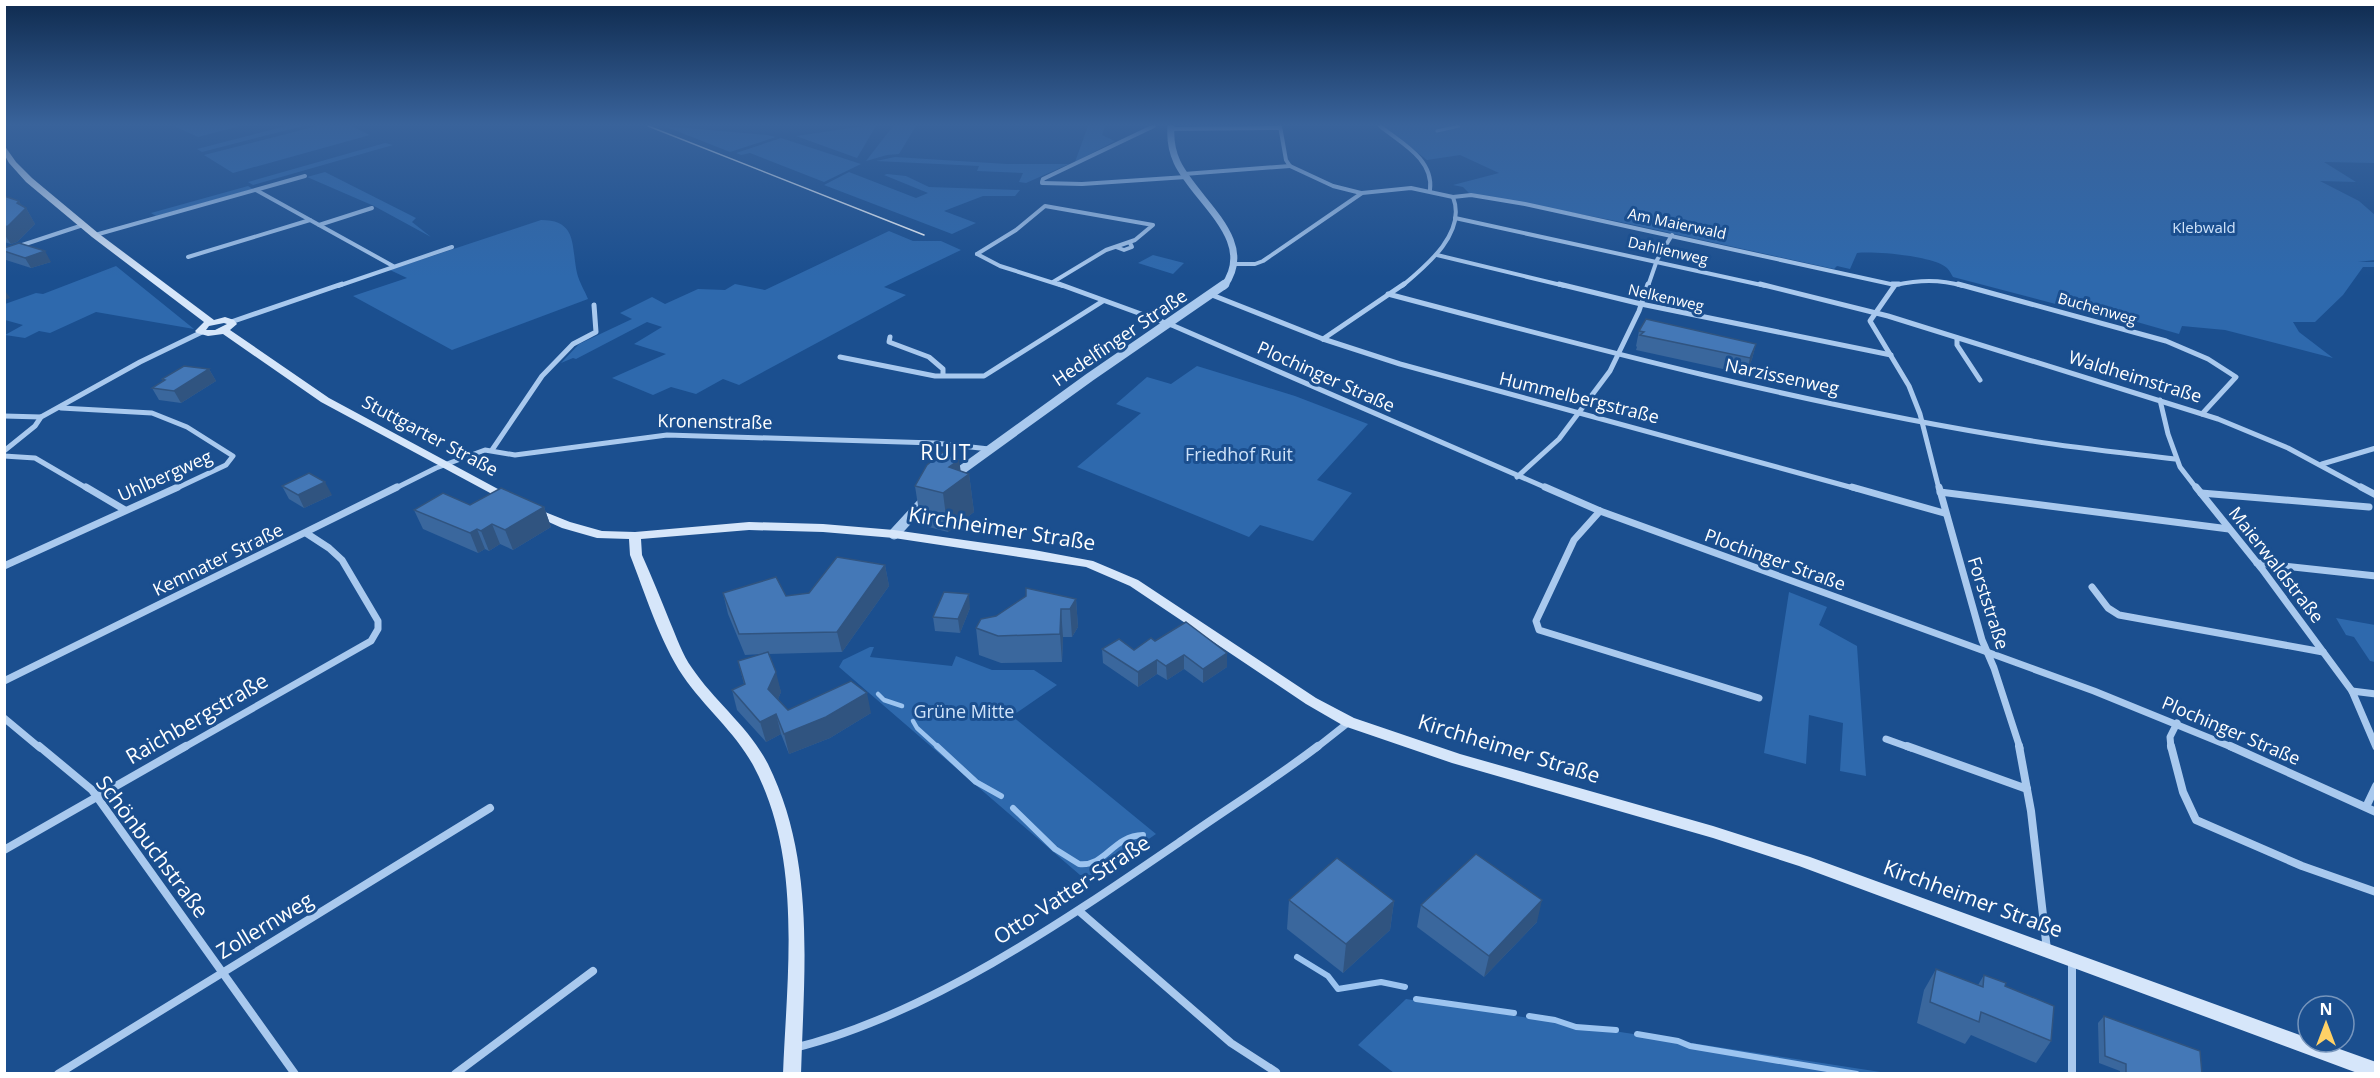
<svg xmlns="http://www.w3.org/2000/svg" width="2380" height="1078" viewBox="0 0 2380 1078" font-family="'Open Sans',sans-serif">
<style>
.green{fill:#2e69ad}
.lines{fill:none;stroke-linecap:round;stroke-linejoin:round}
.stream-far2{stroke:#9cc4f0;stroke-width:3}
.stream-far1{stroke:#9cc4f0;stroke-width:4.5}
.stream{stroke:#9cc4f0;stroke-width:6}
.minor-far3{stroke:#a9c9ee;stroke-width:4}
.minor-far2{stroke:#a9c9ee;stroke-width:5}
.minor-far1{stroke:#a9c9ee;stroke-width:7}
.minor{stroke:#a9c9ee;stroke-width:8}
.tertiary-far2{stroke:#a9c9ee;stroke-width:7}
.tertiary-far1{stroke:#a9c9ee;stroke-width:9}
.tertiary{stroke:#a9c9ee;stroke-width:11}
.secondary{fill:#d6e6fa;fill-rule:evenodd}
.tram{stroke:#fff;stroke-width:1.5}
.wall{fill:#3a679d}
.shaded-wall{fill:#305480}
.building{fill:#4478b7;stroke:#305480;stroke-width:1.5}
.labels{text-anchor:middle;stroke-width:6;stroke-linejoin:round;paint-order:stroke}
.far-street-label{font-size:15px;fill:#fff;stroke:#1b4f8f}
.far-park-label{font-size:15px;fill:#cfe3fa;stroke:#1b4f8f}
.street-label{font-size:18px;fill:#fff;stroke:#1b4f8f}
.park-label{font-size:18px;fill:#cfe3fa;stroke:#1b4f8f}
.quarter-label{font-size:21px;letter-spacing:1.5px;fill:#fff;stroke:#1b4f8f}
.near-street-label{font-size:21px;fill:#fff;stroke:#1b4f8f}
</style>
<rect width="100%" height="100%" fill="#1b4f8f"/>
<g class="green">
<path d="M174,126H240L198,137Z"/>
<path d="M286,126H303L202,152L197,149Z"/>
<path d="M317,126H351L370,135L233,173L204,155Z"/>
<path d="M664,126L767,135L776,137L730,152Z"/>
<path d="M865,126H876L857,158L796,136Z"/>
<path d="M893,126H916L899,154L887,155L866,161Z"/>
<path d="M1088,126H1105L1102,135L1115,141L1075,162Z"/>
<path d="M1383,126H2375V163L2324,162L2356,182L2320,181L2359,201L2375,215V260L2358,262H2375V267H2363L2343,295L2315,322H2293L2299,332L2333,358L2225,330L2182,326L2179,334L2123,318L2120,321L1953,277C1951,274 1950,271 1947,268C1935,256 1875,251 1857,253L1850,269L1837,266L1834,269L1611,220L1469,193L1463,187L1453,185L1499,173L1460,155L1427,160Z"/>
<path d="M781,138L861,164L824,182L750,153L741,155L736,153Z"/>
<path d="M385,143L393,145L253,185L248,182Z"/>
<path d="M895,157L1007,164H1069L1026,183L1019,182L1023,173L977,171L979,166L876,161Z"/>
<path d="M325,172L416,218L412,222L431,237L374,206L307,177Z"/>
<path d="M849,172L916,198L928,193L884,175L887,174L906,176L929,187L1020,190L1015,196H983L944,211L976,223L952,234L824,185Z"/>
<path d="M248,186L253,189L156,216L151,213Z"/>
<path d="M541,220C578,220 571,246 577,273C579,282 585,291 588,299L452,350L353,296L407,278L390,270Z"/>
<path d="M889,231L913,241H941L961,250L884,287L906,295L739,385L723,379L696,394L671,387L653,395L612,378L666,354L634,344L662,327L647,322L576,359L573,358L561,363L579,344L632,319L620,313L652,297L665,304L698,289L725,290L735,284L765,290Z"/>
<path d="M1153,255L1184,263L1173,274L1138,263Z"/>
<path d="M116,266L194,329L96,312L50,333L39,331L25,338L5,335L23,325L5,320V304L36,293L43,294Z"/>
<path d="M1197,366L1295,396L1368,424L1317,480L1352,493L1313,541L1260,525L1249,537L1077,467L1141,413L1116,404L1147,377L1171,384Z"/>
<path d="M1789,592L1827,607L1819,625L1857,646L1866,776L1840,771L1843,723L1809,715L1806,764L1764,753Z"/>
<path d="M2336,618L2375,625V662L2370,661L2354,637L2346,635Z"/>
<path d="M870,647H874L870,657L952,666L956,656L992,670H1034L1057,685L1012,716L1156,834L1097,875H1080L839,667L843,660Z"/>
<path d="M1406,999L1887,1073H1394L1358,1045Z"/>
</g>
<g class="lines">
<path class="stream-far2" d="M1437,131L1459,126"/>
<g class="stream-far1">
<path d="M878,694L884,700L902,706"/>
<path d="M913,721L917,728L939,748"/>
</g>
<g class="stream">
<path d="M937,746L976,782L1001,796"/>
<path d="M1013,808L1055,849L1079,864C1106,867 1112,836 1143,835"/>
<path d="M1297,957L1328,976L1338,989L1381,982L1405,987"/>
<path d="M1416,999L1514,1013"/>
<path d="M1529,1016L1555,1020L1576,1027L1616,1030"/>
<path d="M1637,1034L1678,1041L1690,1046L1857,1074"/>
</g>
<g class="minor-far3">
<path d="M1280,126L1286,160L1290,166L1333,186L1361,193"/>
<path d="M1380,126C1401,143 1434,159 1430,190"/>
<path d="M1171,129L1280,128"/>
<path d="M1184,174L1290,166"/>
<path d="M1042,182L1043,179L1154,126"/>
<path d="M1042,183L1082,184L1186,177"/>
<path d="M256,190L393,266"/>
<path d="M1453,197L1471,195L1525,204L1895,285C1919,280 1939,279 1963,286"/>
<path d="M1455,218L1766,286"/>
<path d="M319,225L372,208"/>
<path d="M95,235L305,176"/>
<path d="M1116,247L1124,250L1132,247L1130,243"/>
<path d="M4,251L83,225"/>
<path d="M977,254L1000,266L1063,286"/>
<path d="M977,254L1016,230L1045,206L1153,225L1135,240L1106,250L1053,282"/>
<path d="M1437,255L1565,286"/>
<path d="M188,257L310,220"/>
<path d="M1236,264H1255L1263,261L1362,193L1411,188L1453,197"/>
<path d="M338,286L452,247"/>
<path d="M1402,286C1426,266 1467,233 1453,197"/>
<path d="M1648,286L1657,260L1672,235"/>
</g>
<g class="minor-far2">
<path d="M1059,284L1174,326L1549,489"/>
<path d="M1559,284L1641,304L1891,355"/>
<path d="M1760,284L1888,316L2218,419L2288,448L2364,489"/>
<path d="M1892,284H1899"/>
<path d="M1958,284L2166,341L2208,359L2236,377L2202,414"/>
<path d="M1895,285L1870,321L1909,386L1920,414L1939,489"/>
<path d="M1388,294C1599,350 1810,406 2026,440C2075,448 2125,453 2175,459"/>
<path d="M1212,295L1323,339L1400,364L1857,489"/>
<path d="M231,322L342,284"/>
<path d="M890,337L889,342L929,357L943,369V375"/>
<path d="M1957,338V345L1980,380"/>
<path d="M1323,339L1404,284"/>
<path d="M840,357L935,376H984L1103,301"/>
<path d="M2160,400L2168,434L2180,467L2197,489"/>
<path d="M61,408L152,413L187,427L233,456L226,465L175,489"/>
<path d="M4,416L41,417"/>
<path d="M492,450L542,376L573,344L596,332L594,305"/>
<path d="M4,451L35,426L41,417L140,362L202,332"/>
<path d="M4,456L35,458L88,489"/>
<path d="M2322,464L2376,448"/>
<path d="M1517,477L1559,439L1610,371L1639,311L1648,284"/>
<path d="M394,489L436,468L485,450L515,455L667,435L935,443L989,449"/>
</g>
<g class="minor-far1">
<path d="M86,487L125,510"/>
<path d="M1545,487L1600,511L2094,691L2234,748"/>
<path d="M1852,487L1944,513"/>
<path d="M1939,487L1982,640L1994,668L2020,748"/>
<path d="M2196,487L2262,569L2352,691L2376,747"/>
<path d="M2361,487L2376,495"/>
<path d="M1940,492L2229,529"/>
<path d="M2201,493L2369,507"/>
<path d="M1600,511L1574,540L1536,621L1539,630L1759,698"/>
<path d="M2257,563L2376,576"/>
<path d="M4,566L178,487"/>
<path d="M2092,587L2108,608L2119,615L2323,652"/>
<path d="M4,681L397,487"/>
<path d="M2352,691L2376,694"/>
<path d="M4,718L40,748"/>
<path d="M1886,739L1911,748"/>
<path d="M183,748L371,641L378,629V621L342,560L329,548L306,533"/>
<path d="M1316,748L1349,722"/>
<path d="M2171,748L2170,737L2177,723"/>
</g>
<g class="minor">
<path d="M39,746L92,790L295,1074"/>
<path d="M1907,746L2027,789"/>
<path d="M2019,746L2031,811L2047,950"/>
<path d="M2171,746L2183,792L2196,820L2302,866L2376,892"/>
<path d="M2230,746L2376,812"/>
<path d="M2366,807L2376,786"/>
<path d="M4,850L186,746"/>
<path d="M1079,911L1231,1043L1276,1072"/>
<path d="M2072,961V1074"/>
<path d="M794,1048C929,1015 1070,917 1184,839C1228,808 1275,779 1318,746"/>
<path d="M58,1074L490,808"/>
<path d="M455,1074L593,971"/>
</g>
<path class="tertiary-far2" d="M1171,126C1170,139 1172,151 1177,162C1195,201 1258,240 1224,286"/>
<path class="tertiary-far1" d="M949,479L1090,377L1225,284"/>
<path class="tertiary" d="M894,534L928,497"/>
<g class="secondary">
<path d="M4,145L16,162L32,178L98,233L214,320L225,317L234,320L237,324L230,330L329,398L513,497L515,499L513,501H505L321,402L223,334L208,336L197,333L195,331L204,322L92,237L26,182L9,163L4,154ZM224,323L227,324L215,330H206L209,326Z"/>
<path d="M535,508L570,522L602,531L635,532L749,522L823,524L894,530L1034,550L1093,561L1138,580L1316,698L1354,718L1460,754L1713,826L1810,857L2308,1038V1042H2320L2376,1062V1074H2360L1799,866L1713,838L1452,763L1344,726L1306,704L1130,586L1086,567L894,538L823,532L749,530L641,539L642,555C652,577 661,600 670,622C677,638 682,654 692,668C715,702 749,727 768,764C816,861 804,969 801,1074H783C787,972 803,858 753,765C735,732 704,707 683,676C660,642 645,593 630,555L629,539L597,538L562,528L531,514L529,512L531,510Z"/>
</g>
<path class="tram" d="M648,126L924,235"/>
</g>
<g class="wall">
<path d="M4,196L19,201L21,205L26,208L35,224L17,242L11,244L4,242Z"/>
<path d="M4,248L51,262L31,268L6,260L4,258Z"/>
<path d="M1639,331L1756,344L1752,359L1746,374L1636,350L1637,347L1636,346Z"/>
<path d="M209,369L216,381L181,403L159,400L152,388L163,381L162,379Z"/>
<path d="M961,471L969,474L974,512L948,532L921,525L915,486Z"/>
<path d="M282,486L332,495L304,508L289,499Z"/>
<path d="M470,505L544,507L551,527L513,550L500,544L489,551L485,549L478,553L423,529L414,510Z"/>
<path d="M885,565L889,586L842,652L769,654L781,692L778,699L788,710L871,713L830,738L789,754L781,734L766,742L737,710L732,690L744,684L738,661L762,654L745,655L728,614L723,593L786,596L809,593Z"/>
<path d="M1076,599L1078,627L1072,637H1063L1062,662L1001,663L979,655L976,628Z"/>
<path d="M970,608L960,633L935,631L933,617Z"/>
<path d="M1155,641L1227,667L1203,683L1184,669L1167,680L1157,674L1138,687L1103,663L1102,649L1134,650Z"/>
<path d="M1289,900L1394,901L1390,930L1343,973L1287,929Z"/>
<path d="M1421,905L1537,922L1484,977L1417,927Z"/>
<path d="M1936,969L1978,985L1984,975L2005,986L2051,1041L2036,1063L1971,1035L1965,1044L1917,1023L1924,990Z"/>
<path d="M2104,1016L2202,1074H2120V1071L2099,1063L2098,1023Z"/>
</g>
<g class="shaded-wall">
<path d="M19,201L24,210L26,208L35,224L17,242L11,244L4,234V227Z"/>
<path d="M45,251L51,262L31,268L25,258Z"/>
<path d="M4,289L10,298L4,300Z"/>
<path d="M1756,344L1752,359L1746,374L1750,358Z"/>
<path d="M209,369L216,381L181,403L174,391Z"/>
<path d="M959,460L962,479L969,474L974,512L948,532L943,493L949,467Z"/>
<path d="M325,482L332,495L304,508L298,495Z"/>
<path d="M544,507L551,527L513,550L505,530Z"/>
<path d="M492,524L500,544L489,551L481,531Z"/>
<path d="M477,529L485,549L478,553L470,533Z"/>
<path d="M885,565L889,586L842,652L837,632Z"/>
<path d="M969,594L970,608L960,633L958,619Z"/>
<path d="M1076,599L1078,627L1072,637L1070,609Z"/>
<path d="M1061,609L1063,637L1062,662L1060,634Z"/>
<path d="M1227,653V667L1203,683V669Z"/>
<path d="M1184,655V669L1167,680L1166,666Z"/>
<path d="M1157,660V674L1138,687V672Z"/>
<path d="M776,672L781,692L774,709L768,689Z"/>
<path d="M867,693L871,713L830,738L789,754L784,734Z"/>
<path d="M776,714L781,734L766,742L760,722Z"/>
<path d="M1542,900L1537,922L1484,977L1489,956Z"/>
<path d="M1394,901L1390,930L1343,973L1346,944Z"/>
</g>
<g class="building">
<path d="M4,196L19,201L17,203L26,208L8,226L4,227Z"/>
<path d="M19,243L45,251L25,258L4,251V248Z"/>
<path d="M1646,319L1756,344L1750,358L1640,335L1644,332L1639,331Z"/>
<path d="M184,366L209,369L174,391L152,388L165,380L162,379Z"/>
<path d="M943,452L959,460L949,467L969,474L943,493L915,486L927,465Z"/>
<path d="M309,473L325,482L298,495L282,486Z"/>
<path d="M501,488L544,507L505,530L492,524L481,531L477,529L470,533L414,510L443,493L470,505Z"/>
<path d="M837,557L885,565L837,632L739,634L723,593L776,577L786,596L809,593Z"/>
<path d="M1026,588L1076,599L1070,609H1061L1060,634L998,636L976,628L981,619L996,616L1026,596Z"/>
<path d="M944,592L969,594L958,619L933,617Z"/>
<path d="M1186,622L1227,653L1203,669L1184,655L1166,666L1157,660L1138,672L1102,649L1119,639L1134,650L1151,638L1155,641Z"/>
<path d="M768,652L776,672L768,689L788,710L851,681L867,693L826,717L784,734L776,714L760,722L732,690L745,684L738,661Z"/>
<path d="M1476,854L1542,900L1489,956L1421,905Z"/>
<path d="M1337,858L1394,901L1346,944L1289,900Z"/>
<path d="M1936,969L1983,987L1984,975L2006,983L2005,986L2054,1006L2051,1041L1981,1012L1979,1022L1930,1002Z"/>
<path d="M2104,1016L2200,1051L2202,1074H2126V1064L2105,1056Z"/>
</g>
<linearGradient id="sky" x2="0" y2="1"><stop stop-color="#0f2b4f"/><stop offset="0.45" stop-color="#39639b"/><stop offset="1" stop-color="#39639b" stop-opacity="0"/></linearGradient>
<rect width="2380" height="277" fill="url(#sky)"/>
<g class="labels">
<g class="far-street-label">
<text transform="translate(1677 224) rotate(12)" y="5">Am Maierwald</text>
<text transform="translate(1668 251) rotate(13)" y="5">Dahlienweg</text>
<text transform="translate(1666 298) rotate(13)" y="5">Nelkenweg</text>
<text transform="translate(2097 309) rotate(16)" y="5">Buchenweg</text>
</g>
<g class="far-park-label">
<text x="2204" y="233">Klebwald</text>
</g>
<g class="street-label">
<text transform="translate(1120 338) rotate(-34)" y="6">Hedelfinger Straße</text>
<text transform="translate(1326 377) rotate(24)" y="6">Plochinger Straße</text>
<text transform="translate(1782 377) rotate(12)" y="6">Narzissenweg</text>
<text transform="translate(2135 377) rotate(17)" y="6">Waldheimstraße</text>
<text transform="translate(1579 398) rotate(14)" y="6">Hummelbergstraße</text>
<text transform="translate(715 422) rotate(1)" y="6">Kronenstraße</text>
<text transform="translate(430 436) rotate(28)" y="6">Stuttgarter Straße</text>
<text transform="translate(165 476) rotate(-24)" y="6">Uhlbergweg</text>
<text transform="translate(218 560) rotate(-26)" y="6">Kemnater Straße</text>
<text transform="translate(1775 560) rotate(20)" y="6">Plochinger Straße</text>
<text transform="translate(2276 565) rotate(52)" y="6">Maierwaldstraße</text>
<text transform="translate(1988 603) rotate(72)" y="6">Forststraße</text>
<text transform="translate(2231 731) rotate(23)" y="6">Plochinger Straße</text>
</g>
<g class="park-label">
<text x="1239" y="461">Friedhof Ruit</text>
<text x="964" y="718">Grüne Mitte</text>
</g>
<g class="quarter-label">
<text x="946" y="460">RUIT</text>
</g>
<g class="near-street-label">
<text transform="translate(1002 529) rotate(9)" y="7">Kirchheimer Straße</text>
<text transform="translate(197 719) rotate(-30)" y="7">Raichbergstraße</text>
<text transform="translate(1509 749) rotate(17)" y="7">Kirchheimer Straße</text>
<text transform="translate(152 847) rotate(53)" y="7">Schönbuchstraße</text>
<text transform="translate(1072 890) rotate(-33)" y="7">Otto-Vatter-Straße</text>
<text transform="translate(1973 899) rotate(20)" y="7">Kirchheimer Straße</text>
<text transform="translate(265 926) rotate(-31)" y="7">Zollernweg</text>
</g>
</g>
<rect width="2380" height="1078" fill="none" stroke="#ffffff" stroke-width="12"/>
<g transform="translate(2326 1024)"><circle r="28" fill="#1b4f8f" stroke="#7695bc" stroke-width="1.5"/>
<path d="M0-4.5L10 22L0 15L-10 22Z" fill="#ffd166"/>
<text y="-9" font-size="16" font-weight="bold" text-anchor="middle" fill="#ffffff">N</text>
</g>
</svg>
